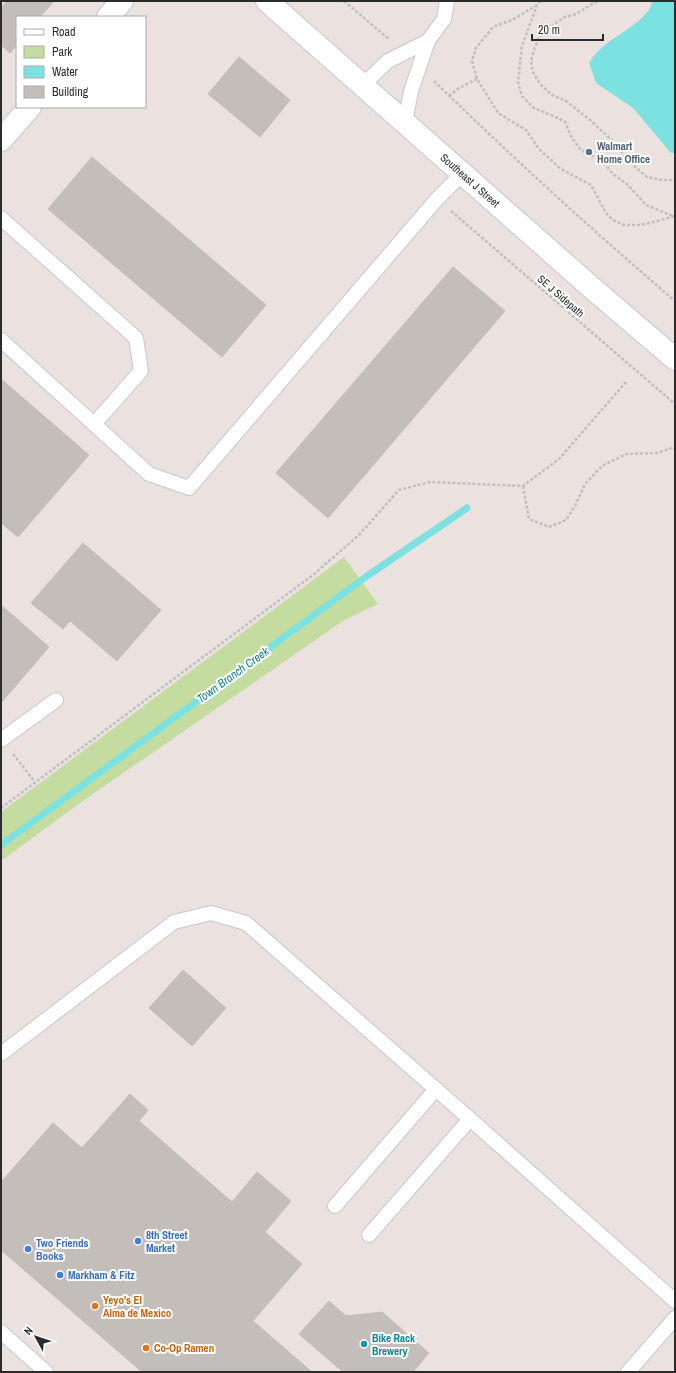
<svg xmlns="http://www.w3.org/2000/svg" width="676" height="1373" viewBox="0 0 676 1373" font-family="'Archivo Narrow',sans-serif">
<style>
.green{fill:#c5dca1}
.water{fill:#7ce2e1}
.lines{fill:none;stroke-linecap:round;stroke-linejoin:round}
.stream{stroke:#7ce2e1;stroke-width:7}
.building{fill:#c4beba;stroke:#c6bdb8}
.service-casing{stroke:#c3c8d0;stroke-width:16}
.tertiary-casing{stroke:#c3c8d0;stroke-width:24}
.secondary-casing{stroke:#c3c8d0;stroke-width:24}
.path{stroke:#bfbfbf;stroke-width:2.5;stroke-dasharray:3 2;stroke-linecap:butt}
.service{stroke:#fff;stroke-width:14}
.tertiary{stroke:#fff;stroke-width:22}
.secondary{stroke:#fff;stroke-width:22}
.service-dot{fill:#5c6f8a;stroke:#fff;stroke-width:1.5}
.shop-dot{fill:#3f7fe0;stroke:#fff;stroke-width:1.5}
.food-dot{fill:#e8710a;stroke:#fff;stroke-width:1.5}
.culture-dot{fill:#0f9aa8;stroke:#fff;stroke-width:1.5}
.labels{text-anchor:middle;stroke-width:4;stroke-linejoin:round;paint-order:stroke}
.service-label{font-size:11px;font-weight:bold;fill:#4e5e75;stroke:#fff;text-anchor:start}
.street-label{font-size:11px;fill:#2b2b2b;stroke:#fff}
.shop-label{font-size:11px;font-weight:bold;fill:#366cbe;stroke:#fff;text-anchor:start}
.food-label{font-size:11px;font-weight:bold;fill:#c56008;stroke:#fff;text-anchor:start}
.culture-label{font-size:11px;font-weight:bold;fill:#0d838f;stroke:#fff;text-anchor:start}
.water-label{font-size:12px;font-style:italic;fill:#1a8088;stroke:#fff}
</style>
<rect width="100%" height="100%" fill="#ebe2df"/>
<path class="green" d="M344,557L378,604L343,621L80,803L1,861V812Z"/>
<path class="water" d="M652,1H675V153H671L633,108L596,83L589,63C603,39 630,33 647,12C650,10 651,5 652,1Z"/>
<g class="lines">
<path class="stream" d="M1,845L367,576L467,508"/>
</g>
<g class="building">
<path d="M7,1H54L40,17H17V45L10,53L1,45V8Z"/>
<path d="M239,57L290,100L260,137L208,94Z"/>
<path d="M92,157L266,305L222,357L48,209Z"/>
<path d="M453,267L505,311L328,518L276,473Z"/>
<path d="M1,379L89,455L18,537L1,523Z"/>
<path d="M83,543L161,610L117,661L70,621L63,629L31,603Z"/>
<path d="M1,605L49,647L1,703Z"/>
<path d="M183,970L226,1008L192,1046L149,1008Z"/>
<path d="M130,1094L148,1110L139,1121L232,1202L257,1172L291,1201L265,1232L302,1264L253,1321L312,1372H142L1,1250V1182L53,1123L82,1148Z"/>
<path d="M329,1301L346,1316L382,1312L429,1353L413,1372H343L299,1334Z"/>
</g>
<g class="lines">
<g class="service-casing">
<g id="service">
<path d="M363,85L388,61L428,41"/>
<path d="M405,122L411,91L428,41L444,19L447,1"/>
<path d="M1,218L136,338L141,371L94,424"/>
<path d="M1,340L149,474L189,488L437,199L462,174"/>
<path d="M1,740L56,700"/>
<path d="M1,1054L174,922L211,913L246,923L470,1119L675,1301"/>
<path d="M335,1206L436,1089"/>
<path d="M369,1235L470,1119"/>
<path d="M1,1332L46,1372"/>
<path d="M628,1372L675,1318"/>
</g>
</g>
<g class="tertiary-casing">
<g id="tertiary">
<path d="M108,17L122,1"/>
<path d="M1,140L30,107"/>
</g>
</g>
<g class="secondary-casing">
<g id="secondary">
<path id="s1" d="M267,1L592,288L675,359"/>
</g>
</g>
<g class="path">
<path d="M344,1L390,40"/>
<path d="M541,1L537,5L522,46L518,82L522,96L534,108L558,118L565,122L572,138L580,149L603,162L613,174L628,185L646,205L673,216"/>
<path d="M597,1L576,14L565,17L550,27L540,36L534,50L531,61L533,72L540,84L552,95L566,101L590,120L617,145L627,160L647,177L661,180H675"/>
<path d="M537,5L512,20L493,27L476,48L472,61L477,79L492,103L498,113L526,130L539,149L561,169L591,185L606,213L613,220L624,225H640L658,221L674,216"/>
<path d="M434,81C512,157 592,230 675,301"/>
<path d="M449,96L459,88L477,79"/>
<path d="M451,211L675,404"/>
<path d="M523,486L529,519L549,527L566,520L575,506L585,484L602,466L626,454L657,453L675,447"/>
<path d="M13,754L35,782"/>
<path d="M1,808L313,575L359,535L399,490L430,482L523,486L559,459L626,382"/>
</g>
<use href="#service" class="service"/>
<use href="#tertiary" class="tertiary"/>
<use href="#secondary" class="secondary"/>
</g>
<circle class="service-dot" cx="589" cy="152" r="4"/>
<g class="shop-dot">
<circle cx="138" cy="1241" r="4"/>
<circle cx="28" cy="1249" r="4"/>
<circle cx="60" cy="1275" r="4"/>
</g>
<g class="food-dot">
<circle cx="95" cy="1306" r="4"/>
<circle cx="146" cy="1348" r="4"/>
</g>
<circle class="culture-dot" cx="364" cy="1344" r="4"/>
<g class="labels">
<g class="service-label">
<text x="597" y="150">Walmart<tspan x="597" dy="13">Home Office</tspan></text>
</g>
<g class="street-label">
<text dy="4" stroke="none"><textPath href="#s1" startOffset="271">Southeast J Street</textPath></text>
<text transform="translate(561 296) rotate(41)" y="4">SE J Sidepath</text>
</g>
<g class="shop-label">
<text x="146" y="1239">8th Street<tspan x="146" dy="13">Market</tspan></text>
<text x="36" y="1247">Two Friends<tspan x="36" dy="13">Books</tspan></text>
<text x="68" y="1279">Markham &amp; Fitz</text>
</g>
<g class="food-label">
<text x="103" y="1304">Yeyo's El<tspan x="103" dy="13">Alma de Mexico</tspan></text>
<text x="154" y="1352">Co-Op Ramen</text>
</g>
<g class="culture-label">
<text x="372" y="1342">Bike Rack<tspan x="372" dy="13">Brewery</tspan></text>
</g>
<g class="water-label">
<text transform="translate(233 675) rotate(-36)" y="4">Town Branch Creek</text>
</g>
</g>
<rect width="676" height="1373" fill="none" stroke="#2b2b2b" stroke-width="4"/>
<rect x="16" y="16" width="130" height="92" fill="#ffffff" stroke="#aaaaaa"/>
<rect x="24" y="29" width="20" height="6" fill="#ffffff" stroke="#aaaaaa"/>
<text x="52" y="36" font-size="12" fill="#2b2b2b">Road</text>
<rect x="24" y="46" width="20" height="12" fill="#c5dca1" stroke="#aaaaaa"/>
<text x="52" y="56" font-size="12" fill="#2b2b2b">Park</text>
<rect x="24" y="66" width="20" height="12" fill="#7ce2e1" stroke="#aaaaaa"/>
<text x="52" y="76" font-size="12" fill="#2b2b2b">Water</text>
<rect x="24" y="86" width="20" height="12" fill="#c4beba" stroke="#aaaaaa"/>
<text x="52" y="96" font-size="12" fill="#2b2b2b">Building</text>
<g transform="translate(36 1337) rotate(310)" stroke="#ffffff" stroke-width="3" paint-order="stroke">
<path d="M0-3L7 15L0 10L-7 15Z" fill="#2b2b2b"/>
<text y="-6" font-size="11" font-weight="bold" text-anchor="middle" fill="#2b2b2b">N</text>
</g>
<path d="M532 34v6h71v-6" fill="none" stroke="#2b2b2b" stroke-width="2"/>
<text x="538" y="34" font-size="12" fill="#2b2b2b" stroke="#ffffff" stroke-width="3" paint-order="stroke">20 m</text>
</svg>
